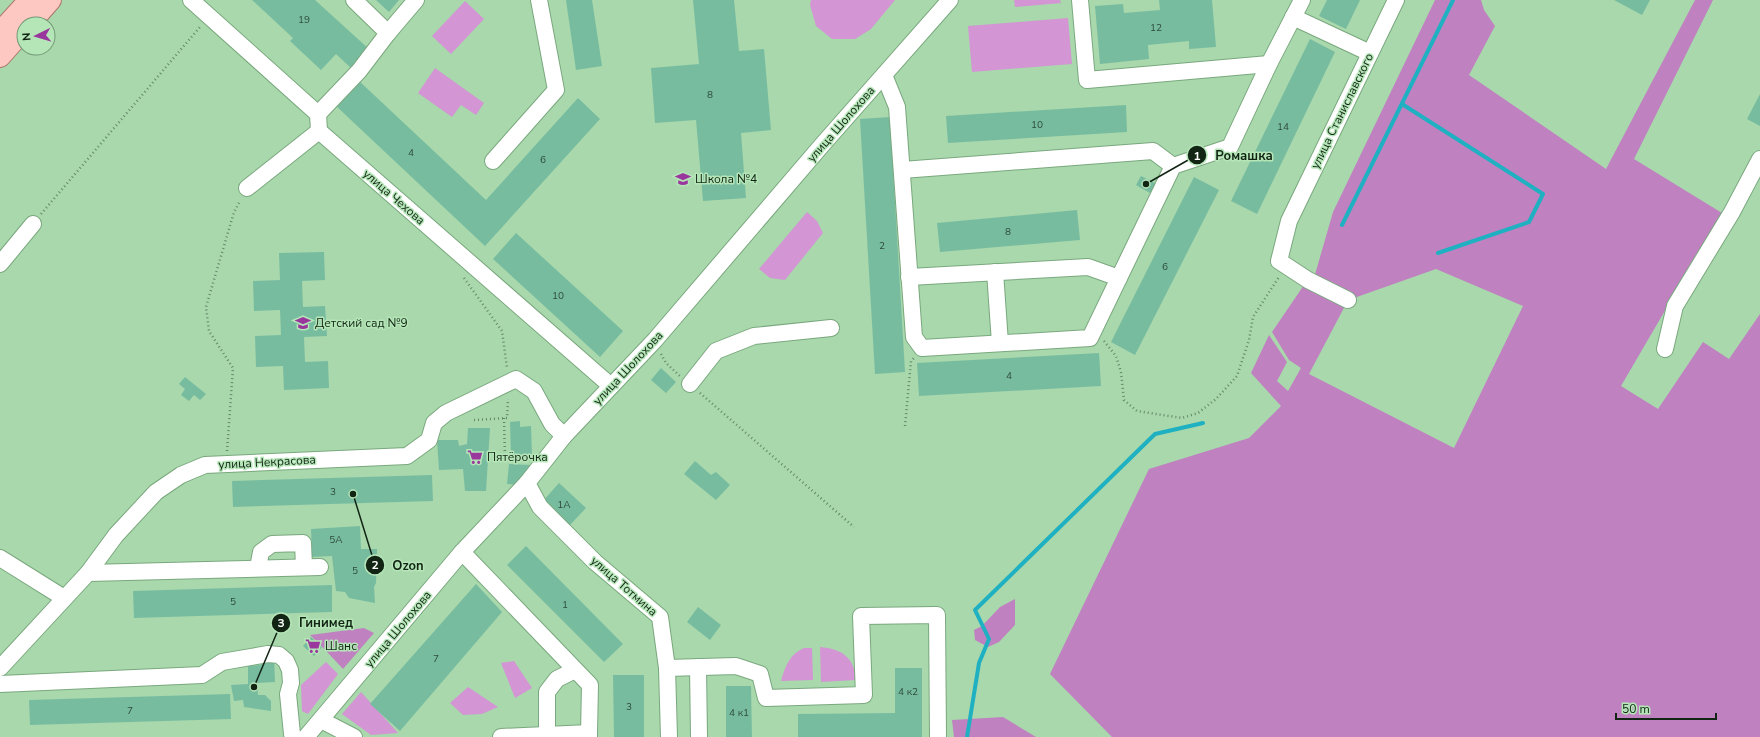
<svg xmlns="http://www.w3.org/2000/svg" width="1760" height="737" viewBox="0 0 1760 737" font-family="'Nunito Sans',sans-serif">
<style>
.green{fill:#d395d3}
.forest{fill:#c081c0}
.lines{fill:none;stroke-linecap:round;stroke-linejoin:round}
.stream{stroke:#1fb1c1;stroke-width:4}
.building{fill:#78bca0}
.minor-casing{stroke:#7aa87e;stroke-width:18}
.major-casing{stroke:#ab776a;stroke-width:22}
.path{stroke:#658868;stroke-width:2.5;stroke-dasharray:1 3;stroke-linecap:butt}
.minor{stroke:#fff;stroke-width:16}
.major{stroke:#fec8c2;stroke-width:20}
.labels{text-anchor:middle;stroke-width:3;stroke-linejoin:round;paint-order:stroke}
.number-label{font-size:10px;fill:#2c4b37}
.street-label{font-size:12px;fill:#122514;stroke:#b5e6b8}
.poi-label{font-size:12px;fill:#122514;stroke:#b5e6b8;text-anchor:start}
.leader{fill:none;stroke:#122514;stroke-width:1.5}
.callout-dot{fill:#122514;stroke:#b5e6b8;stroke-width:1.5}
.mark-label{font-size:12px;text-anchor:middle;font-weight:bold;fill:#fff}
.callout-label{font-size:13px;text-anchor:middle;font-weight:bold;fill:#122514;stroke:#b5e6b8;stroke-width:3;stroke-linejoin:round;paint-order:stroke}
</style>
<rect width="100%" height="100%" fill="#a8d8ac"/>
<g class="green">
<path d="M811,0H895L871,29L855,39H832L816,26L810,5Z"/>
<path d="M1014,0H1060L1061,3L1015,7Z"/>
<path d="M465,1L484,19L451,54L432,36Z"/>
<path d="M1068,18L1072,64L972,72L968,26Z"/>
<path d="M435,68L484,103L476,115L461,105L452,117L418,93Z"/>
<path d="M807,212L817,221L823,233L785,280L770,278L759,269Z"/>
<path d="M820,647C842,649 854,657 856,680L821,682Z"/>
<path d="M804,648H812L813,680L781,681C785,666 790,654 804,648Z"/>
<path d="M514,661L532,688L515,698L501,663Z"/>
<path d="M326,662L338,674L308,714L302,711L301,685Z"/>
<path d="M468,687L498,707L482,714L463,715L450,703Z"/>
<path d="M361,692L398,733L371,735L342,714Z"/>
</g>
<g class="forest">
<path d="M1435,0H1481L1484,10L1495,26L1469,75L1606,169L1695,0H1713L1634,159L1722,213L1621,386L1658,409L1703,342L1729,359L1760,314V737H1112L1050,674L1149,469L1249,438L1281,406L1251,373L1269,335L1287,362L1277,381L1288,391L1301,368L1289,360L1272,332L1304,285L1346,304L1309,374L1454,448L1523,306L1436,269L1354,298L1314,278L1333,212Z"/>
<path d="M1015,599V625L999,642L988,647L975,640L974,630L982,626L1000,607Z"/>
<path d="M364,628L374,633L343,669C332,657 322,646 310,635Z"/>
<path d="M1003,717L1036,737H954L952,720Z"/>
</g>
<g class="lines">
<g class="stream">
<path d="M1402,104L1543,194L1529,222L1438,253"/>
<path d="M1342,225L1453,0"/>
<path d="M967,737L979,663L989,639L975,610L1155,434L1203,423"/>
</g>
</g>
<g class="building">
<path d="M252,0H315L370,50L352,69L336,54L321,70L290,41L293,38Z"/>
<path d="M376,0H399L389,12Z"/>
<path d="M566,0H592L602,66L576,70Z"/>
<path d="M693,0H734L739,51L764,49L771,130L741,133L746,198L703,201L696,120L655,123L651,68L699,64Z"/>
<path d="M1159,0H1212L1216,47L1189,49V41L1148,45L1149,59L1100,64L1095,6L1123,4L1124,13L1160,10Z"/>
<path d="M1327,0H1360L1346,29L1319,16Z"/>
<path d="M1614,0H1650L1642,15Z"/>
<path d="M1310,39L1335,52L1257,214L1231,201Z"/>
<path d="M358,80L486,200L578,98L600,119L485,246L335,105Z"/>
<path d="M1760,94V126L1747,119Z"/>
<path d="M1126,105L1127,132L948,143L946,116Z"/>
<path d="M890,117L905,372L875,374L860,119Z"/>
<path d="M1141,176L1157,184L1150,193L1136,185Z"/>
<path d="M1194,177L1219,190L1135,355L1111,342Z"/>
<path d="M1077,210L1080,240L940,252L937,223Z"/>
<path d="M516,233L623,331L600,357L493,259Z"/>
<path d="M324,252L325,280L302,281L303,307L325,306L327,336L304,337L305,362L328,361L329,388L284,390L283,366L256,367L255,336L281,335L280,310L254,311L253,281L280,280L279,253Z"/>
<path d="M1099,353L1101,386L919,396L917,363Z"/>
<path d="M661,368L676,382L666,393L651,380Z"/>
<path d="M185,377L206,394L200,400L194,395L189,401L181,395L185,389L179,384Z"/>
<path d="M520,421V427L531,426L532,455L511,456L510,422Z"/>
<path d="M468,428H490L486,491H465L463,469L439,470L437,440H458L459,446L467,444Z"/>
<path d="M695,461L711,475L716,472L730,485L716,500L684,474Z"/>
<path d="M509,464L530,465L516,485L507,484Z"/>
<path d="M432,475L433,501L233,507L232,481Z"/>
<path d="M559,483L586,508L569,526L543,501Z"/>
<path d="M360,526L361,549H377L376,583L374,587L375,603L349,598L345,592L336,591L332,556L312,557L311,529Z"/>
<path d="M526,546L623,644L604,662L507,565Z"/>
<path d="M476,584L502,612L400,731L370,704Z"/>
<path d="M332,585V612L134,618L133,591Z"/>
<path d="M698,607L721,625L710,640L687,622Z"/>
<path d="M311,637L322,647L314,656L303,646Z"/>
<path d="M260,658H274L275,682L257,683L258,695H265L271,701V711L244,707L243,700L234,701L231,685L248,684V666L261,665Z"/>
<path d="M895,668H922V737H798V714L895,713Z"/>
<path d="M613,675H644V737H614Z"/>
<path d="M726,686H751L752,737H726Z"/>
<path d="M230,694L231,719L30,725L29,700Z"/>
</g>
<g class="lines">
<g class="minor-casing">
<g id="minor">
<path d="M191,0L318,114L319,131L611,386"/>
<path d="M1080,0L1087,80L1269,64"/>
<path d="M1293,17L1370,53"/>
<path d="M388,33L416,0"/>
<path d="M884,75L897,107L914,337L922,348L1090,338L1173,166L1230,147L1269,64L1302,0"/>
<path d="M318,114L359,71L388,33L354,0"/>
<path d="M493,161L556,90L539,0"/>
<path d="M902,170L1153,151L1173,166"/>
<path d="M247,188L319,131"/>
<path d="M0,264L33,224"/>
<path d="M995,272L1000,343"/>
<path d="M909,277L1088,267L1119,278"/>
<path d="M1348,300L1308,280L1279,261L1289,221L1396,0"/>
<path d="M1665,349L1675,306L1732,212L1760,159"/>
<path d="M690,384L716,351L754,336L831,328"/>
<path d="M527,483L540,507L595,562L660,617L667,668L669,737"/>
<path d="M462,552L590,685L589,733"/>
<path d="M0,558L64,598"/>
<path d="M258,568L261,552L272,544L303,543L304,567"/>
<path d="M88,573L320,567"/>
<path d="M698,667L699,737"/>
<path d="M0,668L88,573L116,535L156,492L181,475L205,465L407,456L429,440L434,423L446,413L516,379L534,391L552,424L564,436"/>
<path d="M667,668L736,666L760,674L766,698L864,695L861,616L937,615L938,737"/>
<path d="M0,684L202,675L222,662L268,654L279,655L286,661L290,670L291,683L288,694L292,734L294,737"/>
<path d="M321,720L354,737"/>
<path d="M547,735V692L557,679L575,670"/>
<path d="M306,737L462,552L527,483L564,436L655,340L822,145L950,0"/>
<path d="M501,737L589,733V737"/>
</g>
</g>
<g class="major-casing">
<g id="major">
<path d="M30,24L51,0"/>
<path d="M0,32L29,0"/>
<path d="M0,57L24,30"/>
</g>
</g>
<g class="path">
<path d="M41,214L200,27"/>
<path d="M464,278L502,331L507,368"/>
<path d="M1104,341L1116,356L1121,372L1124,400L1137,411L1182,418L1198,413L1216,399L1237,376L1249,340L1253,317L1279,277"/>
<path d="M661,354L666,363L680,376"/>
<path d="M700,393L854,527"/>
<path d="M504,418L505,458H529"/>
<path d="M474,420L507,418L508,399"/>
<path d="M905,426L911,361L914,358"/>
<path d="M227,451L233,368L209,331L206,307L234,212L240,201"/>
</g>
<use href="#minor" class="minor"/>
<use href="#major" class="major"/>
</g>
<defs>
<g id="school-bare" transform="scale(1.2)"><path d="M0-5L7-2L0 1L-7-2ZM-4 1L0 2.5L4 1V4Q0 6-4 4Z" fill="#9a379d" stroke="#b5e6b8" stroke-width="2.5" paint-order="stroke"/></g>
<g id="supermarket-bare" transform="scale(1.2)"><path d="M-6-5.5h2.5l.6 2H6L4.5 2H-2.5L-4.4-4H-6ZM-1.5 3.2a1.3 1.3 0 1 0 .1 0ZM3 3.2a1.3 1.3 0 1 0 .1 0Z" fill="#9a379d" stroke="#b5e6b8" stroke-width="2.5" paint-order="stroke"/></g>
</defs>
<g fill-rule="evenodd">
<use href="#school-bare" x="683" y="179"/>
<use href="#school-bare" x="303" y="323"/>
<use href="#supermarket-bare" x="475" y="457"/>
<use href="#supermarket-bare" x="313" y="646"/>
</g>
<g class="labels">
<g class="number-label">
<text x="304" y="23">19</text>
<text x="1156" y="31">12</text>
<text x="710" y="98">8</text>
<text x="1037" y="128">10</text>
<text x="1283" y="130">14</text>
<text x="411" y="156">4</text>
<text x="543" y="163">6</text>
<text x="1008" y="235">8</text>
<text x="882" y="249">2</text>
<text x="1165" y="270">6</text>
<text x="558" y="299">10</text>
<text x="1009" y="379">4</text>
<text x="333" y="495">3</text>
<text x="564" y="508">1А</text>
<text x="336" y="543">5А</text>
<text x="355" y="574">5</text>
<text x="233" y="605">5</text>
<text x="565" y="608">1</text>
<text x="436" y="662">7</text>
<text x="908" y="695">4 к2</text>
<text x="629" y="710">3</text>
<text x="130" y="714">7</text>
<text x="739" y="716">4 к1</text>
</g>
<g class="street-label">
<text transform="translate(1342 111) rotate(-64)" y="4">улица Станиславского</text>
<text transform="translate(841 124) rotate(-49)" y="4">улица Шолохова</text>
<text transform="translate(394 197) rotate(41)" y="4">улица Чехова</text>
<text transform="translate(628 368) rotate(-47)" y="4">улица Шолохова</text>
<text transform="translate(267 462) rotate(-3)" y="4">улица Некрасова</text>
<text transform="translate(624 586) rotate(41)" y="4">улица Тотмина</text>
<text transform="translate(398 629) rotate(-50)" y="4">улица Шолохова</text>
</g>
<g class="poi-label">
<text x="695" y="183">Школа №4</text>
<text x="315" y="327">Детский сад №9</text>
<text x="487" y="461">Пятёрочка</text>
<text x="325" y="650">Шанс</text>
</g>
</g>
<path class="leader" d="M1146 184L1197 155M353 494L375 565M254 687L281 623"/>
<g class="callout-dot">
<circle cx="1146" cy="184" r="4"/>
<circle cx="353" cy="494" r="4"/>
<circle cx="254" cy="687" r="4"/>
<circle cx="1197" cy="155" r="10"/>
<circle cx="375" cy="565" r="10"/>
<circle cx="281" cy="623" r="10"/>
</g>
<g class="mark-label">
<text x="1197" y="160">1</text>
<text x="375" y="569">2</text>
<text x="281" y="627">3</text>
</g>
<g class="callout-label">
<text x="1244" y="160">Ромашка</text>
<text x="408" y="570">Ozon</text>
<text x="326" y="627">Гинимед</text>
</g>
<g transform="translate(36 36) rotate(265)"><circle r="19" fill="#b5e6b8" stroke="#749976"/>
<path d="M0-3L7 15L0 10L-7 15Z" fill="#9a379d"/>
<text y="-6" font-size="11" font-weight="bold" text-anchor="middle" fill="#122514">N</text>
</g>
<path d="M1616 713v6h100v-6" fill="none" stroke="#122514" stroke-width="2"/>
<text x="1622" y="713" font-size="12" fill="#122514" stroke="#b5e6b8" stroke-width="3" paint-order="stroke">50 m</text>
</svg>
